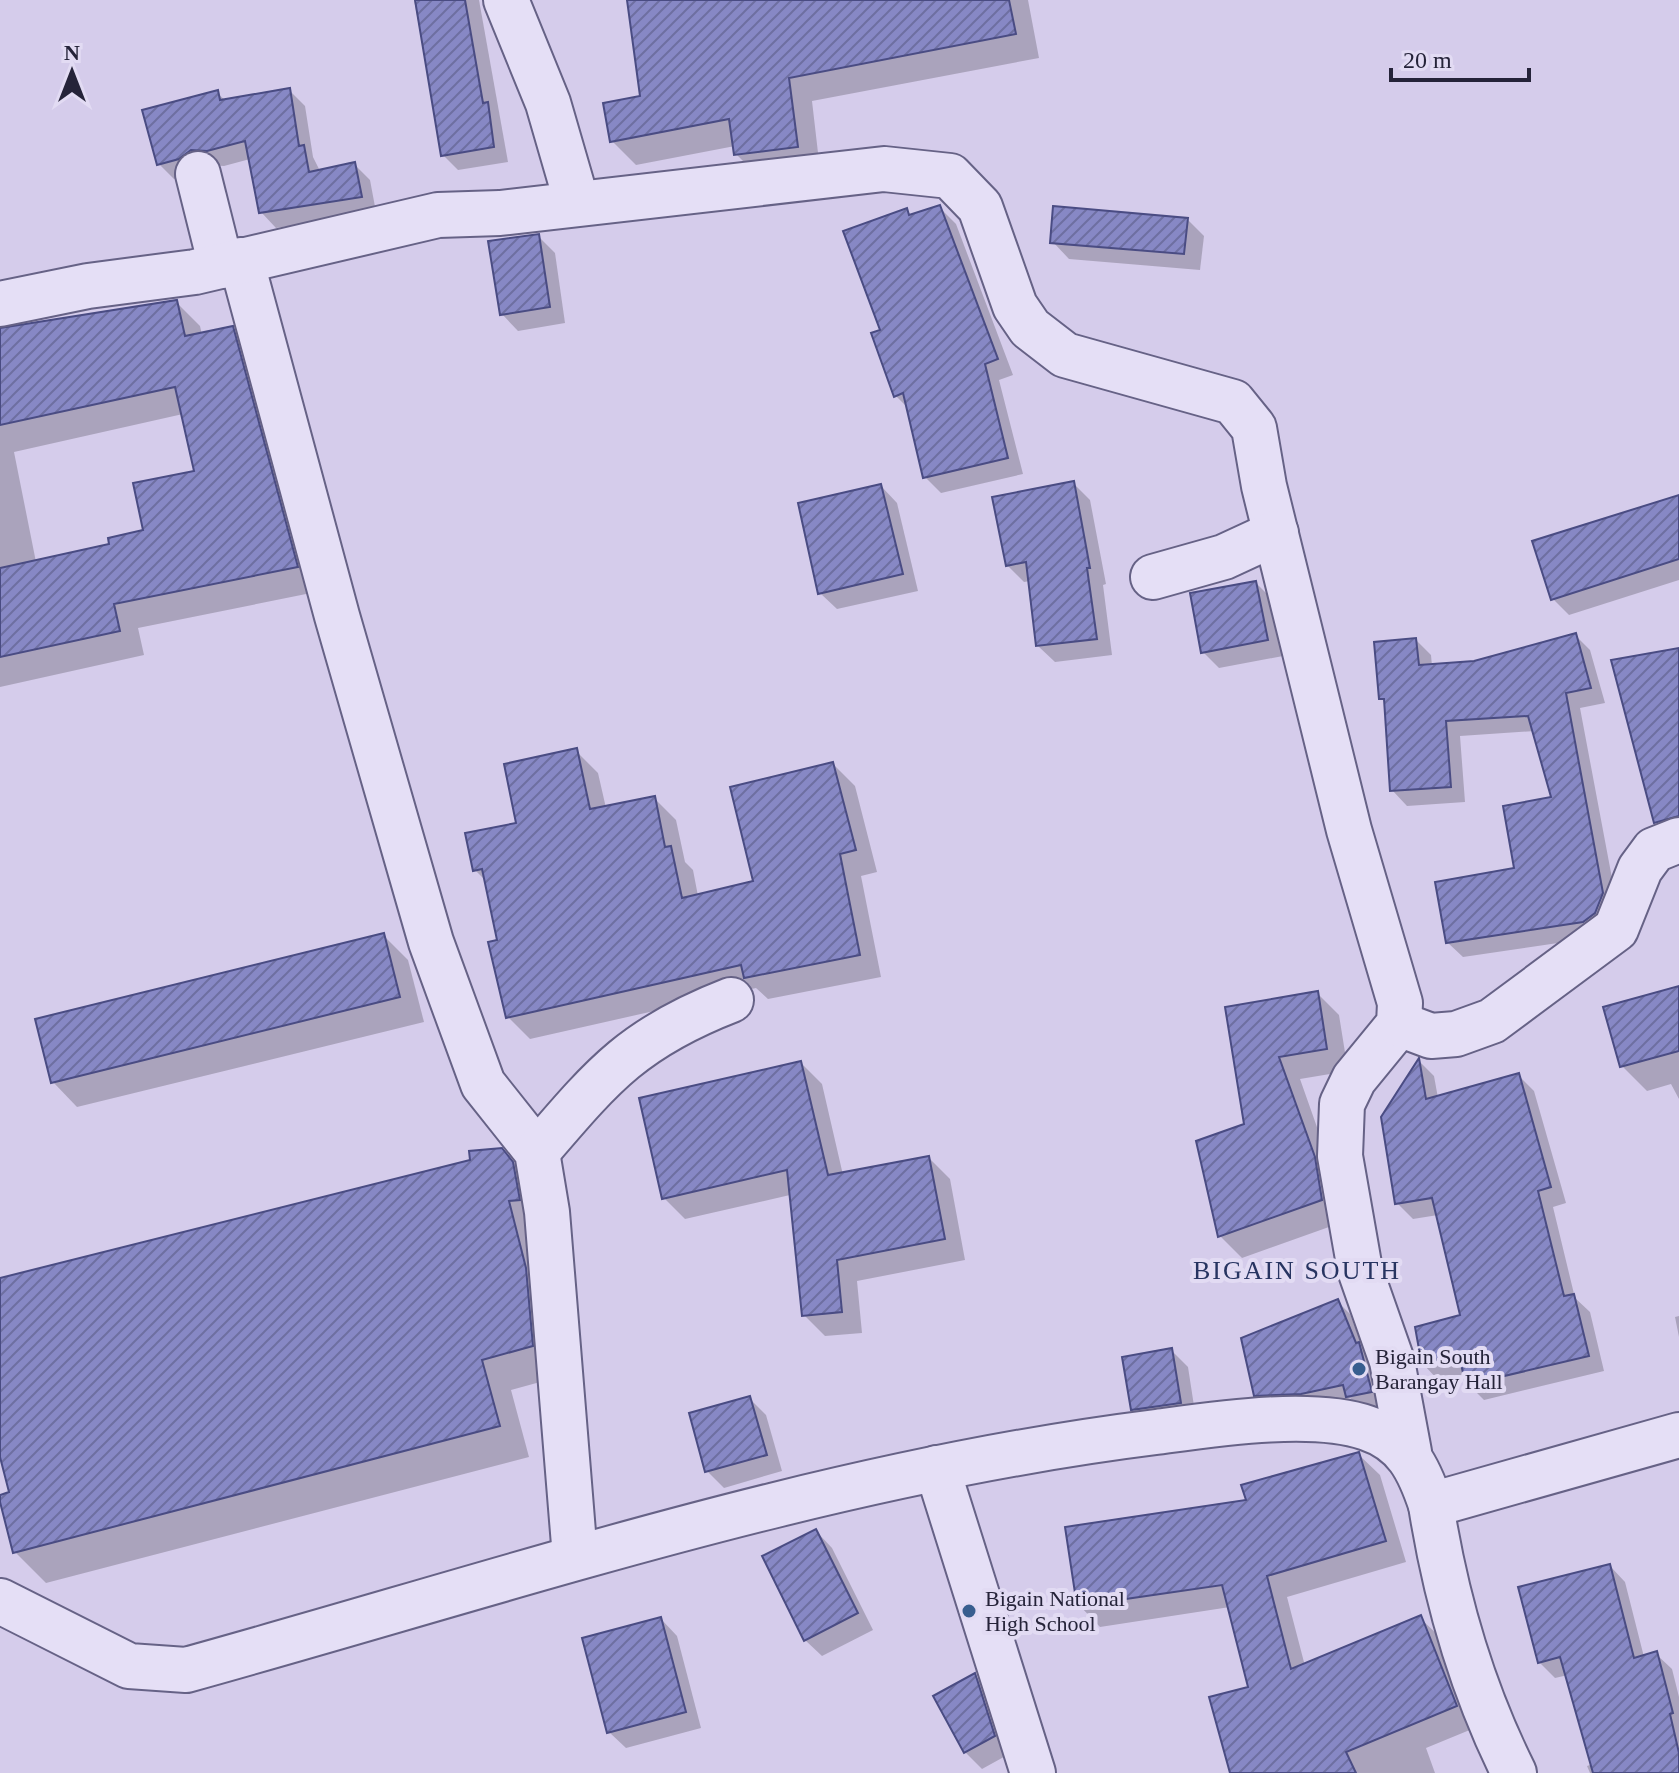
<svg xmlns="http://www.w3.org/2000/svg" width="1679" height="1773" viewBox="0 0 1679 1773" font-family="'Times New Roman',serif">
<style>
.shadow{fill:#0003;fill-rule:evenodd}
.building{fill:url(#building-hatch);stroke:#4a4c83;stroke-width:2}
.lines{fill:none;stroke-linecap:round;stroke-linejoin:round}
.minor-casing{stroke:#666286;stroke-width:48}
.minor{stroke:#e5dff6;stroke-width:44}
.poi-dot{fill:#385e8f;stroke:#e2dbf3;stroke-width:3}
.labels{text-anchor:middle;stroke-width:8;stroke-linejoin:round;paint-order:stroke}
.poi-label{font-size:22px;fill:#252339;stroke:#e2dbf3;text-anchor:start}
.quarter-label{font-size:26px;letter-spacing:2px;fill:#273461;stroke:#e2dbf3}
</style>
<defs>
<pattern id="building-hatch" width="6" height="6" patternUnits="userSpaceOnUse" patternTransform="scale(2)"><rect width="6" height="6" fill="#8788c5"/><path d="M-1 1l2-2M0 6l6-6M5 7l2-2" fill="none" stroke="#6e6fa1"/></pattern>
</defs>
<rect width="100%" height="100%" fill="#d5cceb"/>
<g class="shadow">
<path d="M414,0H479L508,162L458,170L443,155Z"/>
<path d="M629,0H1028L1039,58L812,101L820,170L760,178L736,154L735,146L636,165L612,141L642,98Z"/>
<path d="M289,90L305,106L313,157L320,171L355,165L370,180L376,212L276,228L261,212L250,159L224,166L207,165L195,174L174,179L159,164L217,93L226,101Z"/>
<path d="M940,208L956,224L1013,375L999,380L1023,474L941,493L925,477L909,409L896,396L882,331L906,210L912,216Z"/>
<path d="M1187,219L1204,236L1200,270L1069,259L1053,242Z"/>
<path d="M538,236L555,253L565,323L518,331L502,314Z"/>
<path d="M176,302L200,326L202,335L232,328L257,353L321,591L138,628L144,655L0,687V329ZM183,414L197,473L145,532L111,545L36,562L14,452Z"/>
<path d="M1073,483L1090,500L1106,584L1103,585L1112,655L1055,662L1038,646L1030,581L1024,582L1007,565Z"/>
<path d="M881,486L897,503L918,591L837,609L820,593Z"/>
<path d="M1679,501V580L1569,615L1553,599Z"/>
<path d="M1256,583L1272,599L1283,656L1219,668L1203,652Z"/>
<path d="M1575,635L1590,650L1605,703L1580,708L1618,910L1599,937L1463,957L1447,942L1516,870L1554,799L1535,731L1460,736L1465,802L1407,806L1392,790L1386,703L1381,698L1416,640L1431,655L1432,666L1475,663Z"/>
<path d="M576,751L598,773L606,808L654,798L676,820L685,862L693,870L698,896L756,883L833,764L855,786L877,872L861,876L881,977L768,999L756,988L530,1039L508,1017L499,942L487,882L475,870L519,824Z"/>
<path d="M383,935L408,960L424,1022L77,1107L53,1082Z"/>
<path d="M1679,988V1099L1671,1084L1647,1091L1622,1066Z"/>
<path d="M1317,993L1339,1015L1348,1071L1300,1079L1336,1181L1343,1222L1242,1258L1220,1236L1247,1125L1227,1008Z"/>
<path d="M1419,1061L1434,1076L1438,1098L1518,1075L1534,1091L1566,1203L1553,1207L1575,1298L1590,1312L1604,1371L1484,1400L1468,1384L1465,1374L1439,1381L1424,1365L1462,1316L1438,1215L1413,1219L1397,1203Z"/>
<path d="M801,1063L822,1084L843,1175L929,1158L950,1179L965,1260L857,1281L862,1333L825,1336L804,1315L790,1195L685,1219L664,1198Z"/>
<path d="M501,1150L532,1181L562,1376L511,1390L529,1457L46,1583L15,1552L12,1494L0,1449V1281L472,1161Z"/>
<path d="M1337,1301L1350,1314L1384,1404L1361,1409L1350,1398L1315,1406L1269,1407L1256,1394Z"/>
<path d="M1679,1316V1337L1675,1317Z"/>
<path d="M1171,1350L1188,1367L1196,1419L1150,1426L1133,1409Z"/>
<path d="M750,1399L766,1415L782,1471L724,1488L707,1471Z"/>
<path d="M1358,1454L1380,1475L1406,1562L1287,1597L1305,1666L1420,1618L1442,1639L1477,1727L1426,1748L1435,1773H1232L1250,1688L1230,1607L1100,1627L1079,1605L1248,1501Z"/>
<path d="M816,1531L832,1548L873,1630L822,1656L805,1640Z"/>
<path d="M1610,1566L1625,1582L1644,1657L1656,1654L1672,1669L1679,1697V1773H1590L1587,1766L1593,1764L1568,1675L1555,1678L1539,1662Z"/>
<path d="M661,1619L677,1636L701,1728L626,1748L609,1732Z"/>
<path d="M975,1676L991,1692L1011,1753L982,1769L965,1752Z"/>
</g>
<g class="building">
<path d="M415,0H465L483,103L488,102L494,147L441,156Z"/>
<path d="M627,0H1009L1016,34L789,78L798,147L734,155L729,119L610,142L603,103L640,96Z"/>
<path d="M290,88L299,146L304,145L309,172L355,162L362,197L259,213L245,141L207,151L191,150L179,159L157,165L142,110L218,90L220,100Z"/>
<path d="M940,205L998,359L985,364L1008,458L923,478L903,393L894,397L871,333L880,330L843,231L907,208L909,215Z"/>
<path d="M1053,206L1188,218L1184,254L1050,243Z"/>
<path d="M539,234L550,307L500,315L488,241Z"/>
<path d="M177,300L185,336L233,326L298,567L114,604L120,631L0,657V568L109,544L108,538L143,530L133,483L194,471L175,387L0,425V328Z"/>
<path d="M1074,481L1090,568H1087L1097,639L1036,646L1026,562L1006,566L992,497Z"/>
<path d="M881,484L903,574L818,594L798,503Z"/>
<path d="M1679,495V559L1551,600L1532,541Z"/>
<path d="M1256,581L1268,640L1201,653L1190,593Z"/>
<path d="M1576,633L1591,688L1566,693L1603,893L1595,913L1583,922L1446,943L1435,882L1514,868L1503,806L1551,797L1528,716L1446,721L1451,787L1390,791L1384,699H1379L1374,642L1416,638L1419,665L1474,661Z"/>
<path d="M1679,648V816L1654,823L1611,660Z"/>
<path d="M577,748L590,809L655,796L665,847L671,846L682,898L753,881L730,787L833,762L856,850L840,854L860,955L744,978L741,965L506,1018L488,942L497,940L482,869L473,871L465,833L516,823L504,764Z"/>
<path d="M384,933L400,997L51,1083L35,1019Z"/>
<path d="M1679,986V1051L1620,1067L1603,1007Z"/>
<path d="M1318,991L1327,1049L1279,1057L1315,1157L1322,1200L1218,1237L1196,1141L1244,1124L1225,1007Z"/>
<path d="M1419,1058L1426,1099L1519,1073L1551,1187L1538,1191L1564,1296L1574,1294L1589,1356L1466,1385L1459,1356L1422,1366L1415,1327L1460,1315L1432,1198L1395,1204L1381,1117Z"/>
<path d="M801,1061L828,1175L929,1156L945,1239L837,1260L842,1312L802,1316L787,1170L662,1199L639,1098Z"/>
<path d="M502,1148L513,1162L520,1200L509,1201L526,1268L533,1346L482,1360L500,1426L13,1553L0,1502V1495L9,1492L0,1457V1278L470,1160L469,1151Z"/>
<path d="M1338,1299L1356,1343L1359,1342L1372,1392L1346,1397L1343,1385L1301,1394L1254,1396L1241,1338Z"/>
<path d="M1172,1348L1181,1403L1131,1410L1122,1357Z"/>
<path d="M750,1396L767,1455L705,1472L689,1413Z"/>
<path d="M1359,1452L1386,1541L1267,1576L1291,1669L1421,1615L1457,1706L1346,1752L1356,1773H1230L1209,1697L1248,1687L1222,1585L1077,1606L1065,1527L1246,1500L1241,1485Z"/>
<path d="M816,1529L858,1613L804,1641L762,1556Z"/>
<path d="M1610,1564L1634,1658L1657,1651L1673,1713L1670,1714L1679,1753V1773H1593L1560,1657L1538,1663L1518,1587Z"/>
<path d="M661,1617L686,1712L607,1733L582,1638Z"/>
<path d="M975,1673L995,1736L964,1753L933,1696Z"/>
</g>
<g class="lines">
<g class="minor-casing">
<g id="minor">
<path d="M506,0L548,103L577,203"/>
<path d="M198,174L221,266"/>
<path d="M241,260L337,616L431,942L483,1084L537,1152L547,1212L575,1557"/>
<path d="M0,304L88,286L195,272L438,215L500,213L884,169L950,176L980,207L1015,306L1030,328L1065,355L1233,402L1254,428L1264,486L1349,830L1400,1003L1399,1024L1354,1079L1342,1104L1340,1156L1360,1270L1392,1361L1409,1452"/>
<path d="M1153,577L1224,557L1276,533"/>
<path d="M1399,1024L1431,1036L1456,1034L1492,1021L1616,929L1640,869L1654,850L1679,840"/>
<path d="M537,1152C603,1075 633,1038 731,1000"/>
<path d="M937,1468L1033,1773"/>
<path d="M1431,1505C1446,1600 1471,1687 1514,1773"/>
<path d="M0,1601L129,1666L186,1670C507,1581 825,1473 1156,1432C1215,1424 1312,1409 1367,1428C1406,1441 1419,1469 1431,1505L1679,1435"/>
</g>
</g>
<use href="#minor" class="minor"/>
</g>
<g class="poi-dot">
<circle cx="1359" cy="1369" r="8"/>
<circle cx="969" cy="1611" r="8"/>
</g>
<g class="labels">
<g class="poi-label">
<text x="1375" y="1364">Bigain South<tspan x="1375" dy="25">Barangay Hall</tspan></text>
<text x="985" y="1606">Bigain National<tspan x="985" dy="25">High School</tspan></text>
</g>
<g class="quarter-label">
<text x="1297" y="1279">BIGAIN SOUTH</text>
</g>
</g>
<g transform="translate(72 72)" stroke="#e2dbf3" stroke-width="6" paint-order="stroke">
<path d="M0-6L14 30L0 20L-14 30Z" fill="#252339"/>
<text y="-12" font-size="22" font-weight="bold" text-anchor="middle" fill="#252339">N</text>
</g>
<path d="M1391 68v12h138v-12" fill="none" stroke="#252339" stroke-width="4"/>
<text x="1403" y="68" font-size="24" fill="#252339" stroke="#e2dbf3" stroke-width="6" paint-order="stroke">20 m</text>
</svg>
